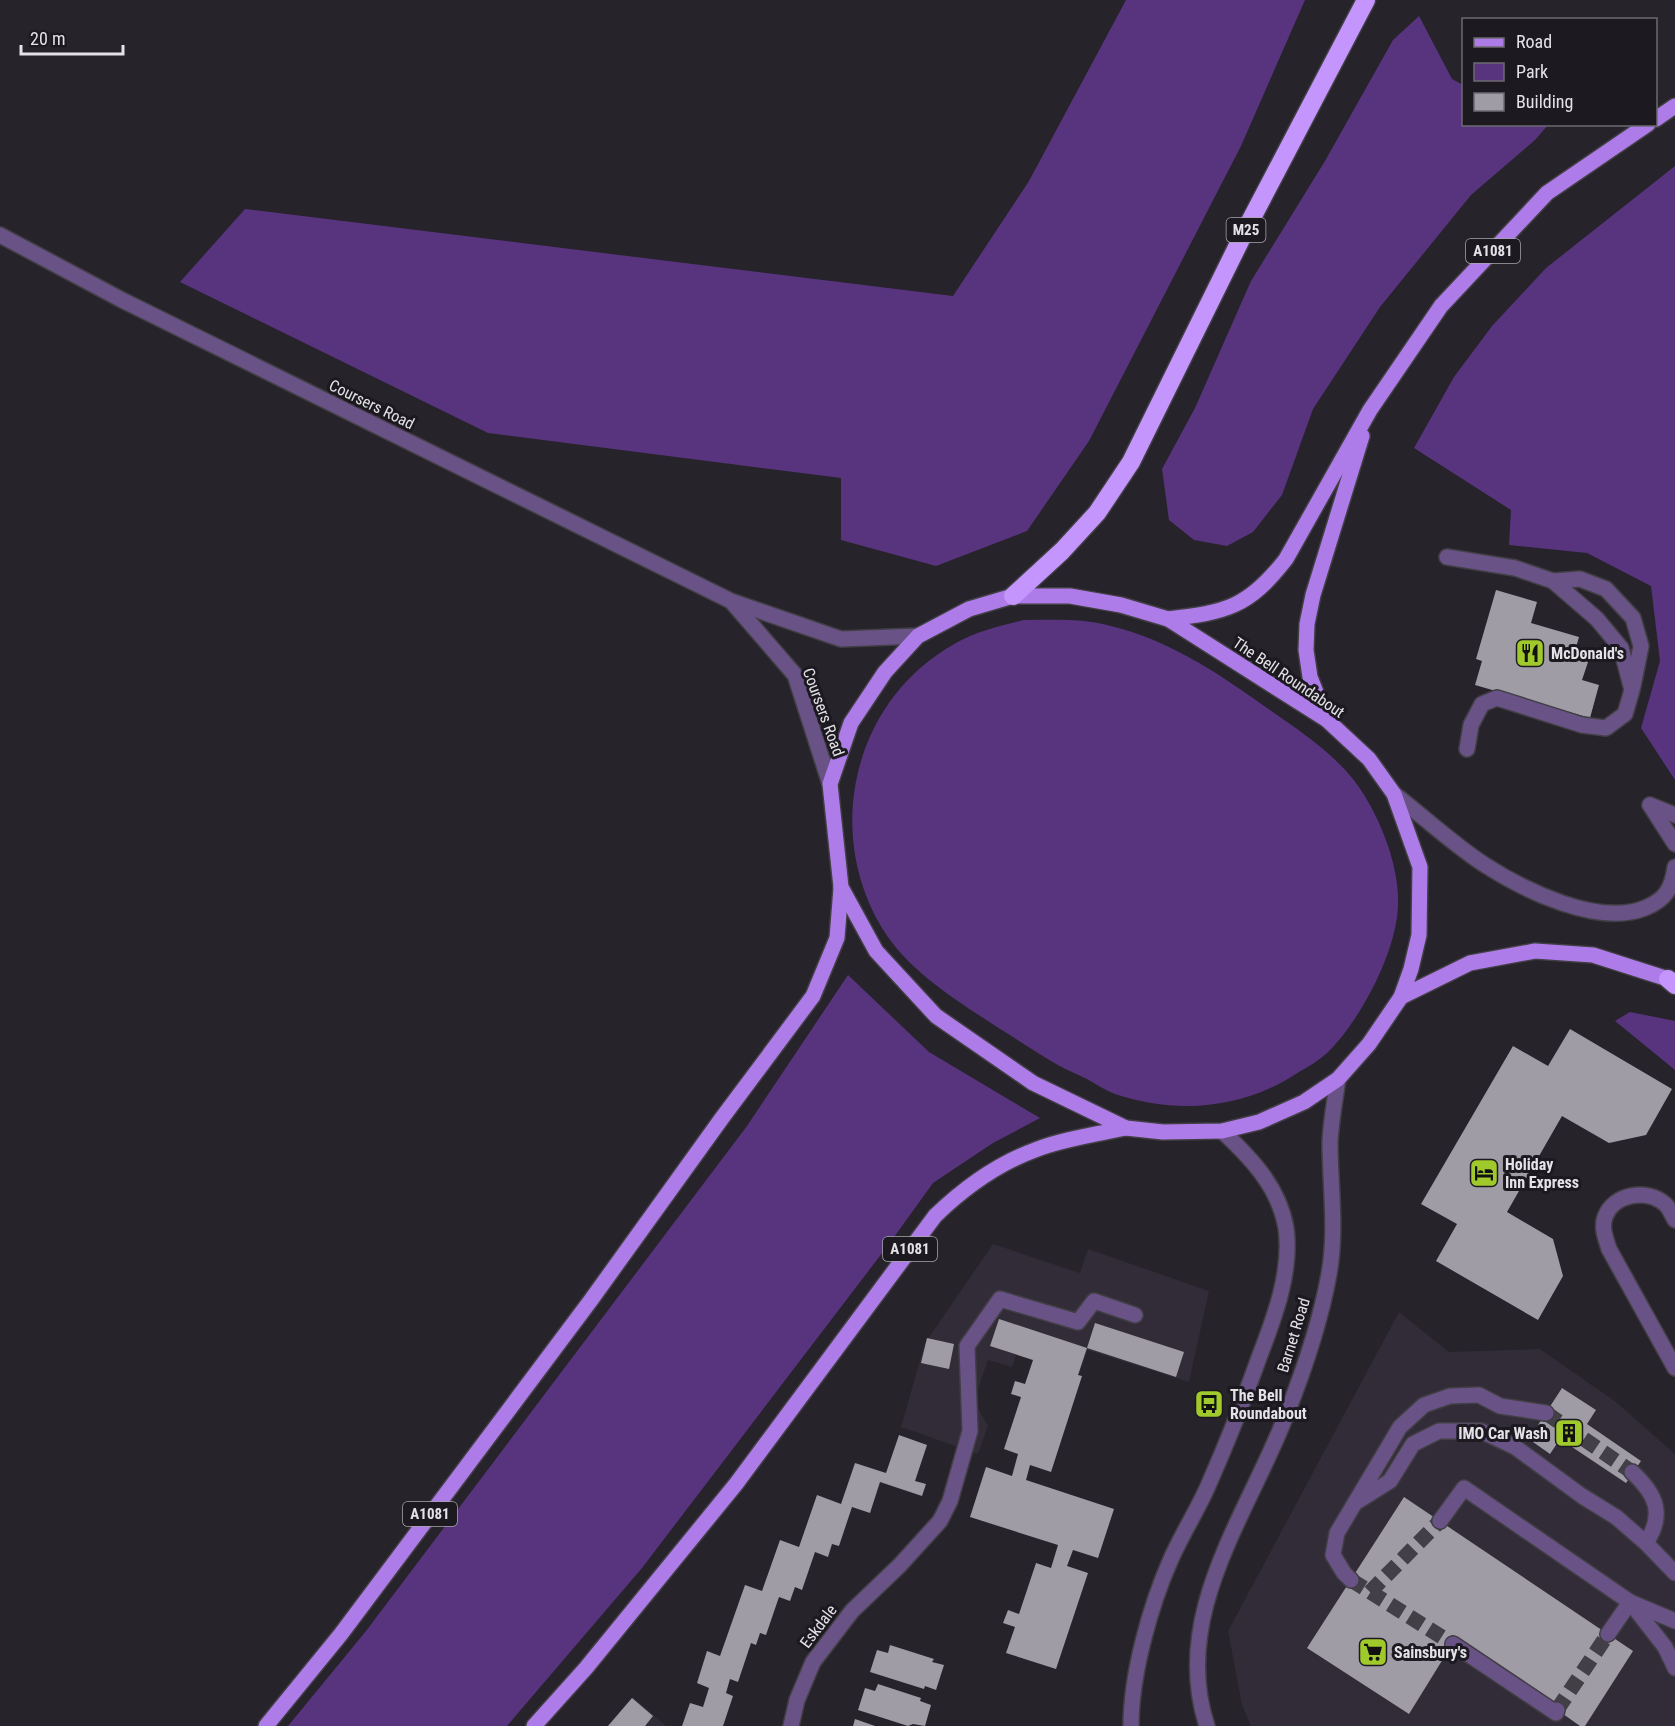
<svg xmlns="http://www.w3.org/2000/svg" width="1675" height="1726" viewBox="0 0 1675 1726" font-family="'Roboto Condensed',sans-serif">
<style>
.built{fill:#312c38}
.green{fill:#58347e}
.building{fill:#9f9ca5}
.lines{fill:none;stroke-linecap:round;stroke-linejoin:round}
.minor-tunnel{stroke:#424046;stroke-width:15;stroke-dasharray:15 8;stroke-linecap:butt}
.minor-casing{stroke:#413e44;stroke-width:18}
.major-casing{stroke:#413e44;stroke-width:18}
.highway-casing{stroke:#413e44;stroke-width:21}
.minor{stroke:#695286;stroke-width:15}
.major{stroke:#ae7ce8;stroke-width:15}
.highway{stroke:#c495fd;stroke-width:18}
.labels{text-anchor:middle;stroke-width:6;stroke-linejoin:round;paint-order:stroke}
.shield{fill:#1c1a20;stroke:#a8a6ab;stroke-width:1.5}
.shield-label{font-size:15px;font-weight:bold;fill:#e4e2e7}
.street-label{font-size:16px;fill:#e4e2e7;stroke:#1c1a20}
.poi-label{font-size:16px;font-weight:bold;fill:#e4e2e7;stroke:#1c1a20;text-anchor:start}
</style>
<rect width="100%" height="100%" fill="#26232a"/>
<g class="built">
<path d="M993,1244L1080,1273L1088,1249L1209,1291L1189,1382L1087,1350L1079,1374L1016,1355L1012,1367L988,1360L974,1401L988,1426L978,1454L901,1427L925,1343Z"/>
<path d="M1399,1312L1449,1352L1540,1349L1616,1402L1675,1454V1726H1251L1242,1705L1228,1631Z"/>
<path d="M633,1697L666,1726H607Z"/>
</g>
<g class="green">
<path d="M1126,0H1305L1241,146L1089,441L1027,531L936,566L841,540V478L488,433L180,282L245,209L953,296L1029,181Z"/>
<path d="M1419,16L1452,79L1463,85L1464,124L1548,125L1535,140L1471,195L1380,307L1313,409L1282,495L1253,532L1227,546L1194,540L1169,520L1162,469L1195,408L1251,281L1325,161L1393,40Z"/>
<path d="M1675,166V780L1641,728L1660,661L1651,586L1587,553L1509,545L1511,510L1414,448L1454,377L1492,326L1546,268Z"/>
<path d="M1024,620C1052,620 1083,618 1111,626C1166,639 1215,671 1260,703C1291,725 1329,749 1353,779C1378,811 1400,865 1398,905C1397,952 1359,1023 1326,1054C1318,1061 1308,1067 1299,1072C1244,1109 1178,1115 1115,1094C1105,1090 1096,1084 1087,1079C1075,1073 1062,1068 1051,1061C1032,1050 1015,1038 997,1027C956,1000 908,971 882,928C823,830 854,699 956,643C977,631 1000,626 1024,620Z"/>
<path d="M848,975L929,1052L1040,1118L993,1143L933,1183L889,1244L642,1568L507,1726H288L366,1631L747,1126Z"/>
<path d="M1630,1012L1675,1021V1070L1615,1021Z"/>
</g>
<g class="building">
<path d="M1496,590L1537,602L1531,623L1579,637L1575,651L1590,656L1582,680L1599,685L1590,718L1475,685L1482,661L1476,659Z"/>
<path d="M1570,1029L1672,1089L1646,1135L1609,1143L1562,1116L1507,1212L1553,1239L1563,1276L1538,1320L1436,1261L1457,1224L1421,1204L1513,1046L1548,1066Z"/>
<path d="M999,1319L1087,1348L1078,1375L1082,1376L1051,1472L1030,1465L1026,1480L1114,1509L1098,1558L1073,1550L1067,1566L1088,1573L1056,1669L1006,1653L1015,1627L1003,1623L1008,1610L1019,1614L1036,1563L1051,1568L1058,1545L970,1517L986,1467L1012,1476L1018,1454L1004,1449L1021,1397L1011,1394L1015,1381L1025,1384L1033,1360L990,1346Z"/>
<path d="M1095,1323L1184,1352L1176,1377L1087,1348Z"/>
<path d="M927,1338L954,1344L949,1369L921,1363Z"/>
<path d="M1562,1388L1596,1410L1587,1424L1641,1461L1626,1483L1560,1439L1550,1454L1533,1442L1542,1428L1538,1425Z"/>
<path d="M899,1435L927,1445L915,1481L926,1484L922,1496L880,1482L870,1513L852,1507L839,1546L832,1544L828,1557L815,1552L802,1590L795,1587L790,1601L779,1597L766,1635L760,1633L756,1645L751,1643L738,1682L730,1679L726,1693L733,1696L723,1726H682L690,1703L703,1707L709,1688L697,1683L707,1651L720,1656L745,1585L762,1591L780,1540L799,1547L817,1495L841,1504L855,1463L886,1473Z"/>
<path d="M1404,1497L1633,1651L1585,1726H1580L1456,1638L1409,1714L1307,1648Z"/>
<path d="M890,1645L934,1659L932,1662L944,1665L936,1690L925,1686L924,1689L870,1672L877,1650L888,1653Z"/>
<path d="M878,1684L921,1698L920,1701L931,1705L925,1726L913,1724L908,1726L858,1710L865,1688L875,1691Z"/>
<path d="M632,1698L653,1716L645,1726H608Z"/>
<path d="M855,1719L875,1726H853Z"/>
</g>
<g class="lines">
<g class="minor-tunnel">
<path d="M1546,1413L1632,1472"/>
<path d="M1351,1580L1453,1644"/>
<path d="M1370,1592L1440,1521"/>
<path d="M1557,1710L1608,1634"/>
</g>
<g class="minor-casing">
<g id="minor">
<path d="M0,235L122,300L731,601L841,639L918,636"/>
<path d="M1447,557L1515,568L1553,581L1597,619L1621,648L1632,690L1625,714L1606,728L1582,725L1497,698L1482,704L1471,725L1467,749"/>
<path d="M1553,581L1580,579L1606,589L1633,618L1641,646L1633,686"/>
<path d="M732,602L795,675L830,784"/>
<path d="M1394,794C1423,816 1455,846 1485,865C1524,890 1598,927 1645,908C1665,900 1672,889 1675,867"/>
<path d="M1650,805L1675,844"/>
<path d="M1650,805L1675,815"/>
<path d="M1675,1220C1672,1215 1669,1207 1665,1204C1647,1188 1613,1194 1605,1217C1601,1228 1606,1239 1609,1249L1675,1368"/>
<path d="M1632,1472C1656,1494 1665,1514 1646,1543"/>
<path d="M1355,1503L1390,1481L1413,1444L1439,1431H1481L1515,1447L1582,1496L1616,1517L1646,1543L1675,1573"/>
<path d="M1440,1521L1464,1488L1630,1602L1665,1647L1675,1668"/>
<path d="M1351,1580L1344,1573L1333,1555L1337,1533L1400,1427L1424,1405L1450,1396L1479,1395L1500,1406L1546,1413"/>
<path d="M1608,1634L1630,1602L1675,1621"/>
<path d="M1453,1644L1556,1713L1557,1710"/>
<path d="M791,1726L797,1700L813,1662L852,1611L900,1565L940,1521L950,1501L970,1431L967,1346L1000,1299L1078,1322L1094,1301L1135,1315"/>
<path d="M1131,1726C1131,1675 1150,1606 1171,1559C1182,1534 1197,1511 1208,1486C1227,1443 1244,1400 1260,1355C1275,1316 1292,1270 1286,1228C1279,1187 1251,1158 1222,1131"/>
<path d="M1207,1726C1170,1614 1249,1513 1287,1413C1304,1370 1321,1319 1329,1274C1337,1229 1330,1187 1330,1142C1331,1121 1335,1100 1338,1079"/>
</g>
</g>
<g class="major-casing">
<g id="major">
<path d="M1656,119L1675,106"/>
<path d="M1013,596H1070L1121,605L1168,619L1327,720L1369,759L1394,794L1420,867L1419,935L1411,969L1401,997L1369,1044L1338,1079L1304,1102L1259,1122L1222,1131L1163,1132L1126,1128L1033,1083L936,1016L876,951L841,887L830,784L851,723L885,672L918,636L969,609Z"/>
<path d="M1168,619C1226,612 1248,608 1286,559L1370,410L1441,306L1547,193L1648,124"/>
<path d="M1327,720L1310,677L1306,650L1307,624L1313,595L1362,436"/>
<path d="M1401,997L1470,963L1535,951L1593,955L1668,979"/>
<path d="M266,1726L341,1634L591,1300L722,1118L813,996L837,938L841,888"/>
<path d="M534,1726L586,1668L736,1484L935,1216C964,1188 997,1164 1035,1150C1062,1139 1098,1134 1126,1128"/>
</g>
</g>
<g class="highway-casing">
<g id="highway">
<path d="M1013,596L1062,551L1097,513L1131,462L1244,233L1366,0"/>
<path d="M1668,979L1675,985"/>
</g>
</g>
<use href="#minor" class="minor"/>
<use href="#major" class="major"/>
<use href="#highway" class="highway"/>
</g>
<defs>
<g id="restaurant-square" transform="scale(1.5)"><rect x="-9" y="-9" width="18" height="18" rx="4" fill="#a0c92c" stroke="#1c1a20"/><path d="M-5-6h1v4h1v-4h1v4h1v-4h1v5L-1.5 .5V6h-2V.5L-5-1ZM5-6V6H3V1.5H1.5Q1.5-4 5-6Z" fill="#111"/></g>
<g id="hotel-square" transform="scale(1.5)"><rect x="-9" y="-9" width="18" height="18" rx="4" fill="#a0c92c" stroke="#1c1a20"/><path d="M-6-4.5h1.5V1H6V5H4.5V3h-9V5H-6ZM-4 0a1.8 1.8 0 1 1 3.6 0ZM.5 0V-2.5h3Q6-2.5 6 0Z" fill="#111"/></g>
<g id="bus-square" transform="scale(1.5)"><rect x="-9" y="-9" width="18" height="18" rx="4" fill="#a0c92c" stroke="#1c1a20"/><path d="M-5-6H5V4H4V6H2V4H-2V6H-4V4H-5ZM-3.5-4V0h7V-4ZM-3.5 1.2v1.5H-2V1.2ZM2 1.2v1.5H3.5V1.2Z" fill="#111"/></g>
<g id="building-square" transform="scale(1.5)"><rect x="-9" y="-9" width="18" height="18" rx="4" fill="#a0c92c" stroke="#1c1a20"/><path d="M-4-6H4V6H1V3H-1V6H-4ZM-2.5-4.3h1.7v1.8h-1.7ZM.8-4.3h1.7v1.8H.8ZM-2.5-1h1.7V.8h-1.7ZM.8-1h1.7V.8H.8Z" fill="#111"/></g>
<g id="supermarket-square" transform="scale(1.5)"><rect x="-9" y="-9" width="18" height="18" rx="4" fill="#a0c92c" stroke="#1c1a20"/><path d="M-6-5.5h2.5l.6 2H6L4.5 2H-2.5L-4.4-4H-6ZM-1.5 3.2a1.3 1.3 0 1 0 .1 0ZM3 3.2a1.3 1.3 0 1 0 .1 0Z" fill="#111"/></g>
</defs>
<g fill-rule="evenodd">
<use href="#restaurant-square" x="1530" y="653"/>
<use href="#hotel-square" x="1484" y="1173"/>
<use href="#bus-square" x="1209" y="1404"/>
<use href="#building-square" x="1569" y="1433"/>
<use href="#supermarket-square" x="1373" y="1652"/>
</g>
<g class="labels">
<g class="shield">
<rect x="1226.5" y="218" width="39" height="24" rx="4.5"/>
<rect x="1466" y="239" width="54" height="24" rx="4.5"/>
<rect x="883" y="1237" width="54" height="24" rx="4.5"/>
<rect x="403" y="1502" width="54" height="24" rx="4.5"/>
</g>
<g class="shield-label">
<text x="1246" y="235">M25</text>
<text x="1493" y="256">A1081</text>
<text x="910" y="1254">A1081</text>
<text x="430" y="1519">A1081</text>
</g>
<g class="street-label">
<text transform="translate(372 404) rotate(26)" y="6">Coursers Road</text>
<text transform="translate(1289 677) rotate(34)" y="6">The Bell Roundabout</text>
<text transform="translate(824 712) rotate(70)" y="6">Coursers Road</text>
<text transform="translate(1293 1335) rotate(-73)" y="6">Barnet Road</text>
<text transform="translate(818 1626) rotate(-53)" y="6">Eskdale</text>
</g>
<g class="poi-label">
<text x="1551" y="659">McDonald's</text>
<text x="1505" y="1170">Holiday<tspan x="1505" dy="18">Inn Express</tspan></text>
<text x="1230" y="1401">The Bell<tspan x="1230" dy="18">Roundabout</tspan></text>
<text x="1548" y="1439" text-anchor="end">IMO Car Wash</text>
<text x="1394" y="1658">Sainsbury's</text>
</g>
</g>
<rect x="1462" y="18" width="195" height="108" fill="#1c1a20" stroke="#6c6a70" stroke-width="1.5"/>
<rect x="1474" y="38" width="30" height="9" fill="#ae7ce8" stroke="#6c6a70" stroke-width="1.5"/>
<text x="1516" y="48" font-size="18" fill="#e4e2e7">Road</text>
<rect x="1474" y="63" width="30" height="18" fill="#58347e" stroke="#6c6a70" stroke-width="1.5"/>
<text x="1516" y="78" font-size="18" fill="#e4e2e7">Park</text>
<rect x="1474" y="93" width="30" height="18" fill="#9f9ca5" stroke="#6c6a70" stroke-width="1.5"/>
<text x="1516" y="108" font-size="18" fill="#e4e2e7">Building</text>
<path d="M21 45v9h102v-9" fill="none" stroke="#e4e2e7" stroke-width="3"/>
<text x="30" y="45" font-size="18" fill="#e4e2e7" stroke="#1c1a20" stroke-width="4.5" paint-order="stroke">20 m</text>
</svg>
